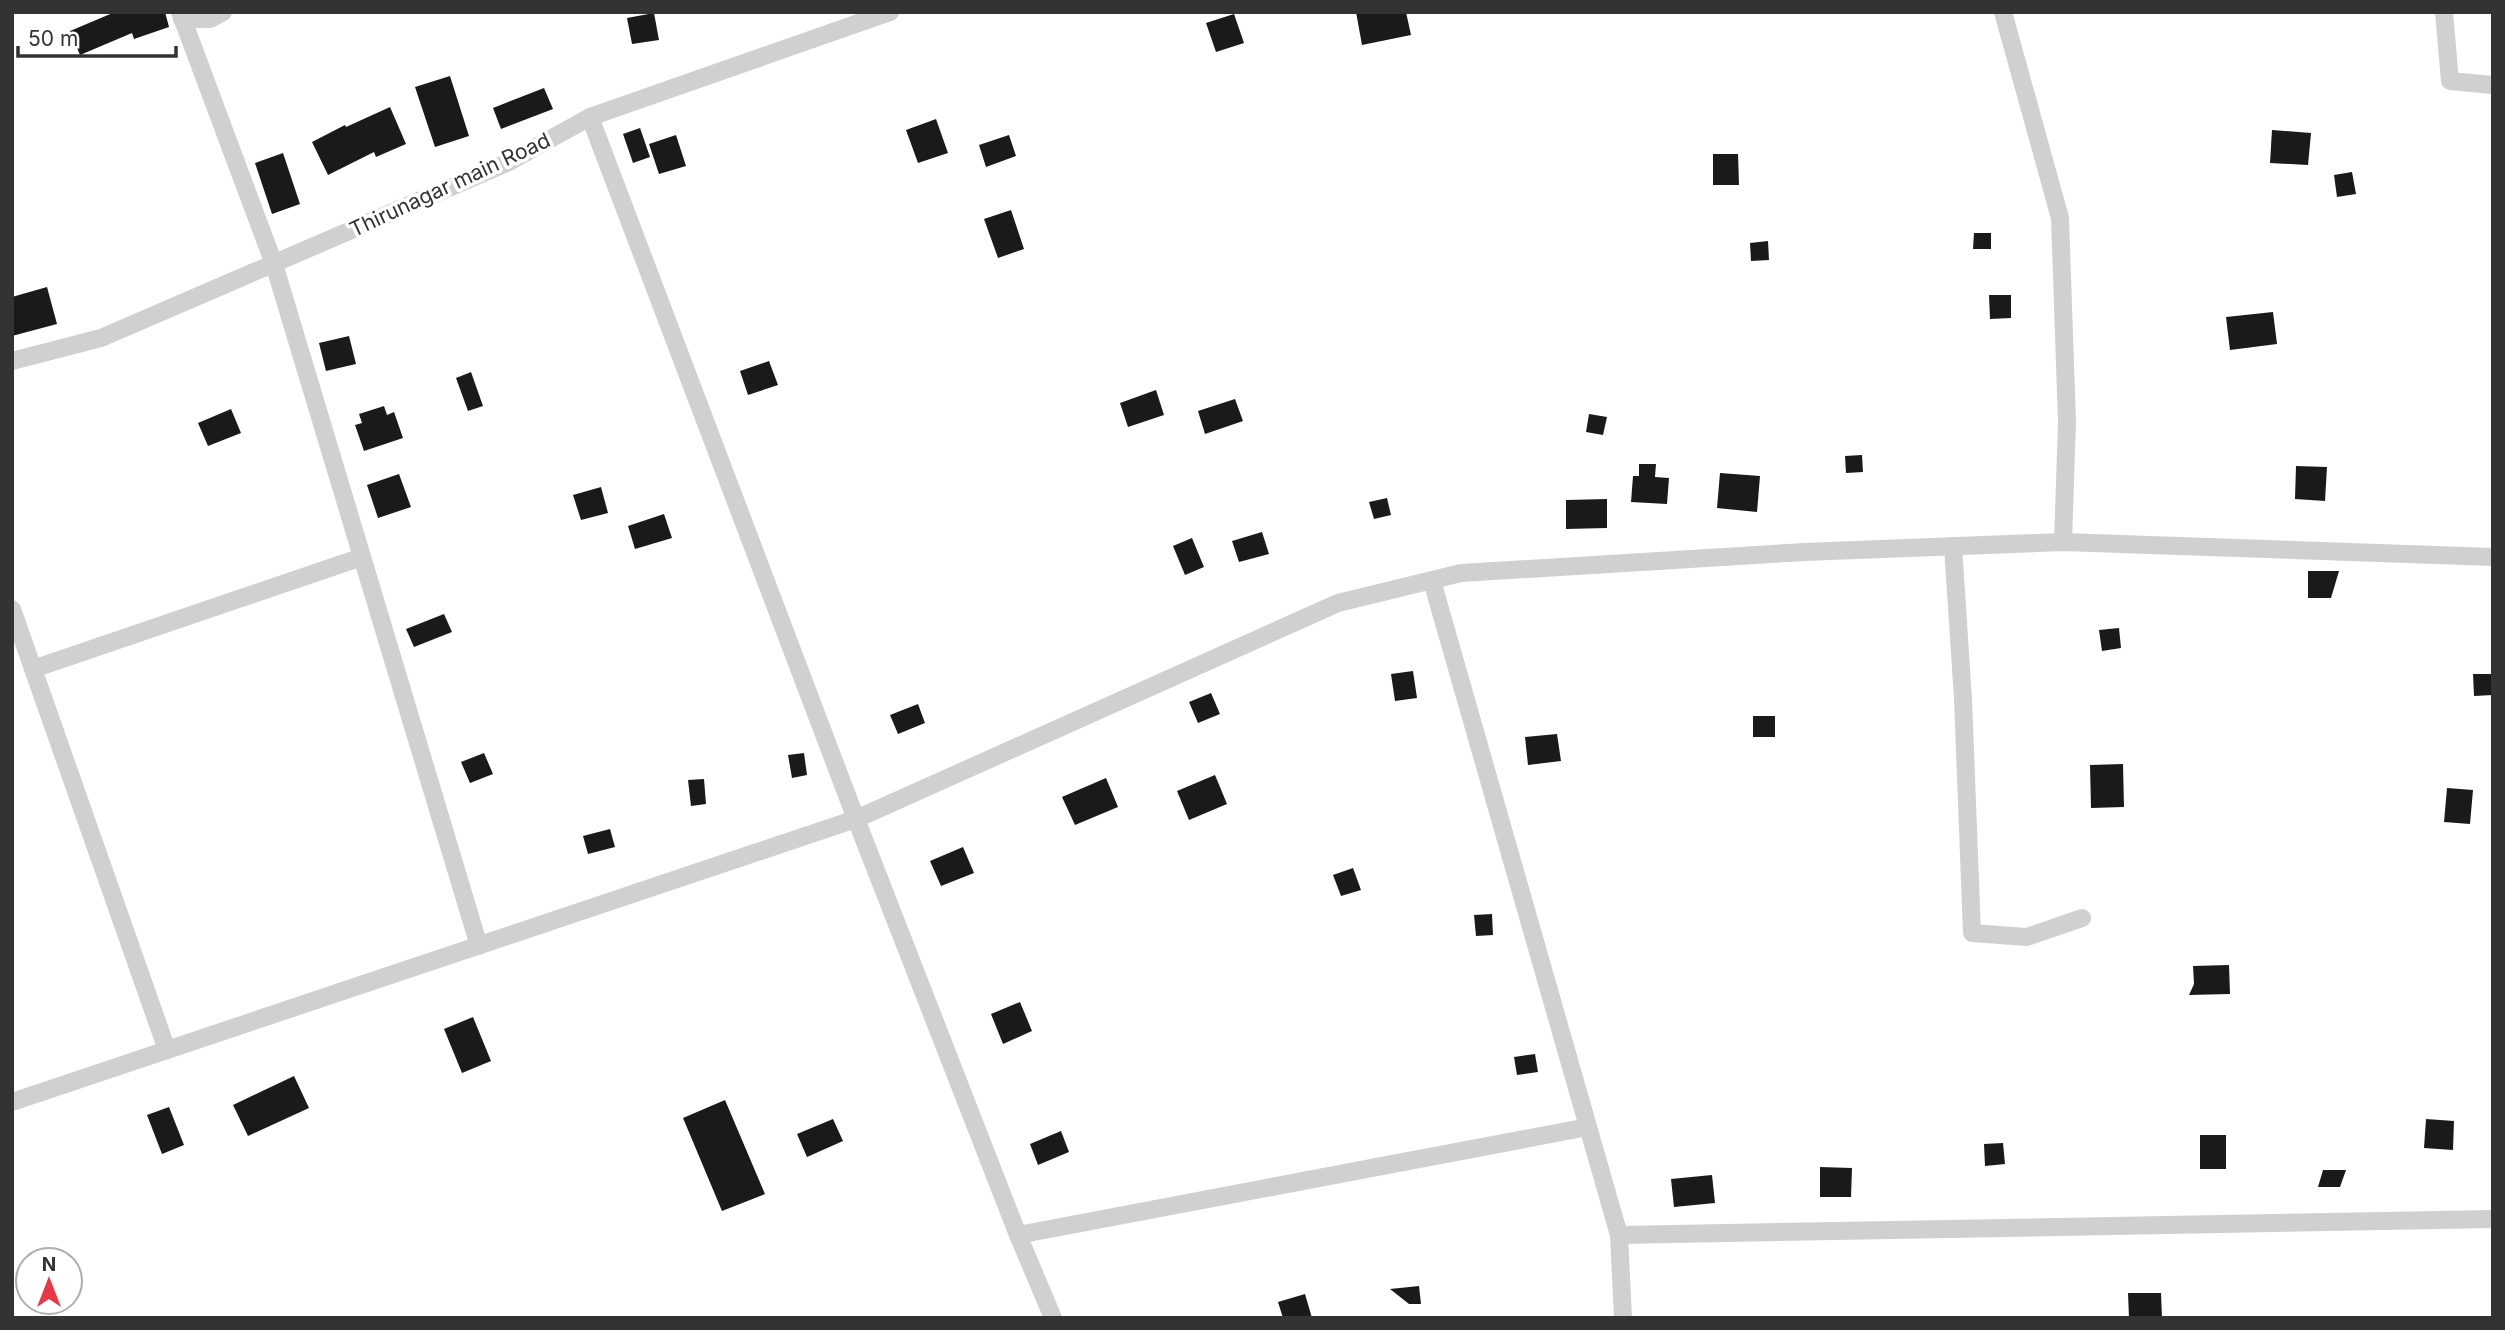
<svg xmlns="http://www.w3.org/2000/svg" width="2505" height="1330" viewBox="0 0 2505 1330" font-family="Inter,sans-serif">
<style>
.building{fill:#1a1a1a}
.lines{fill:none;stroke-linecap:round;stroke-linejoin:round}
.street{stroke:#d0d0d0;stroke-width:18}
.labels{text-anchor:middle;stroke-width:7;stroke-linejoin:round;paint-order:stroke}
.street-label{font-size:21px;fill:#333;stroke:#fff}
</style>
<rect width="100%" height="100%" fill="#fff"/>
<g class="building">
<path d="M115,12H165L169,27L134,39L132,33L80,55L70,31Z"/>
<path d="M1356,12H1406L1411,35L1362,45Z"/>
<path d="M654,13L659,40L632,44L627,18Z"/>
<path d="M1234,14L1244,43L1216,52L1206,23Z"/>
<path d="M450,76L469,136L435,147L415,87Z"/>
<path d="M544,88L553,109L501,129L493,108Z"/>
<path d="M390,107L406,144L376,157L374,152L328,175L312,142L345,125L346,127Z"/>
<path d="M936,119L948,153L918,163L906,130Z"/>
<path d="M640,128L650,157L633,163L623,134Z"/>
<path d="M2272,130L2311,133L2308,165L2270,163Z"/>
<path d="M676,135L686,166L659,174L649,144Z"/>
<path d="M1009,135L1016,156L986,167L979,145Z"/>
<path d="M283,153L300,204L272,214L255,163Z"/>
<path d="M1713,154H1738L1739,185H1713Z"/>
<path d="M2352,172L2356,194L2337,197L2334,175Z"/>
<path d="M1011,210L1024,249L998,258L984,219Z"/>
<path d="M1974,233H1991V249H1973Z"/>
<path d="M1768,241L1769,260L1751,261L1750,243Z"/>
<path d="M47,287L57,324L12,336V297Z"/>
<path d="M1989,295H2011V318L1990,319Z"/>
<path d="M2273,312L2277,344L2230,350L2226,317Z"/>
<path d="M349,336L356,364L326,371L319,343Z"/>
<path d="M769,361L778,385L748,395L740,371Z"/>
<path d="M471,372L483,406L468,411L456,378Z"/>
<path d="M1156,390L1164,415L1128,427L1120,403Z"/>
<path d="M1235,399L1243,421L1205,434L1198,411Z"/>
<path d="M384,406L387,415L394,412L403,438L364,451L355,425L362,423L359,414Z"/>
<path d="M231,409L241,433L208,446L198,423Z"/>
<path d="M1589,414L1607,417L1603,435L1586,432Z"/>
<path d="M1862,455L1863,472L1846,473L1845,456Z"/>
<path d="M1639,464H1656L1655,477L1669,478L1667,504L1631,502L1633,476H1639Z"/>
<path d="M2296,466L2327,467L2325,501L2295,499Z"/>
<path d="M1720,473L1760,476L1757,512L1717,508Z"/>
<path d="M399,474L411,507L378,518L367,485Z"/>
<path d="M601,487L608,513L581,520L573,495Z"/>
<path d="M1387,498L1391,515L1374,519L1369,502Z"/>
<path d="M1607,499V528L1566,529V500Z"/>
<path d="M664,514L672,538L635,549L628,526Z"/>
<path d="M1262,532L1269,554L1239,562L1232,541Z"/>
<path d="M1192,538L1204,567L1185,575L1173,546Z"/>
<path d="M2308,571H2339L2331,598H2308Z"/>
<path d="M444,614L452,632L414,647L406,629Z"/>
<path d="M2119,628L2121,648L2102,651L2099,630Z"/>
<path d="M1413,671L1417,698L1395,701L1391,674Z"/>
<path d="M2473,674H2493V695L2474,696Z"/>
<path d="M1211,693L1220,714L1198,723L1189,702Z"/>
<path d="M918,704L925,723L898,734L890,715Z"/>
<rect x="1753" y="716" width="22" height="21"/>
<path d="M1557,734L1561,761L1528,765L1525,737Z"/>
<path d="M484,753L493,774L470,783L461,762Z"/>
<path d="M804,753L807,775L792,778L788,755Z"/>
<path d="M2123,764L2124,807L2091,808L2090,765Z"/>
<path d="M1215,775L1227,804L1189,820L1177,791Z"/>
<path d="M1106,778L1118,807L1075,825L1062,797Z"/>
<path d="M704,779L706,804L691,806L688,780Z"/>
<path d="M2447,788L2473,790L2470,824L2444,822Z"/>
<path d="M610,829L615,847L588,854L583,836Z"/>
<path d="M963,847L974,873L941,886L930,861Z"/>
<path d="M1353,868L1361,890L1341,896L1333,875Z"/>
<path d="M1492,914L1493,935L1476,936L1474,915Z"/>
<path d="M2229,965L2230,994L2189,995L2194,984L2193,966Z"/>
<path d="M1020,1002L1032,1031L1003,1044L991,1014Z"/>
<path d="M473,1017L491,1061L462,1073L444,1029Z"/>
<path d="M1535,1054L1538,1072L1517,1075L1514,1057Z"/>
<path d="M294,1076L309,1108L248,1136L233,1105Z"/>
<path d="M725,1100L765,1194L722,1211L683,1118Z"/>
<path d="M169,1107L184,1145L162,1154L147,1115Z"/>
<path d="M833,1119L843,1141L807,1157L797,1134Z"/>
<path d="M2426,1119L2454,1121L2453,1150L2424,1148Z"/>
<path d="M1061,1131L1069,1152L1038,1165L1030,1144Z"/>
<rect x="2200" y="1135" width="26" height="34"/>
<path d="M2003,1143L2005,1164L1985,1166L1984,1144Z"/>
<path d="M1820,1167L1852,1168L1851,1197H1820Z"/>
<path d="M2323,1170H2346L2340,1187H2318Z"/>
<path d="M1712,1175L1715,1203L1674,1207L1671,1179Z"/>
<path d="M1419,1286L1421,1304H1409L1390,1289Z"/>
<path d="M2128,1293H2161L2162,1318H2129Z"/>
<path d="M1305,1294L1312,1318H1283L1278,1302Z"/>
</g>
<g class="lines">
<g class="street">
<path d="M180,12L274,264L479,946"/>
<path d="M2003,12L2060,218L2067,422L2063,542"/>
<path d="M2444,12L2450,81L2493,85"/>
<path d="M182,19H210L223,12"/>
<path d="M590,117L856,819L1018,1235L1053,1318"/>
<path d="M12,361L101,338L509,162L590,117L890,12"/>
<path d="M1953,546L1963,699L1972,933L2027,937L2082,918"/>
<path d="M1432,581L1619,1235L1623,1318"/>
<path d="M12,609L167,1050"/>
<path d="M33,669L362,557"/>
<path d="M12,1102L856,819L1338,603L1461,573L1804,552L2063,542L2493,557"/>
<path d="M1018,1235L1588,1127"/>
<path d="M1619,1235L2493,1219"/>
</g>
</g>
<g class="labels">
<g class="street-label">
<text transform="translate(450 185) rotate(-25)" y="7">Thirunagar main Road</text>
</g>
</g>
<rect width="2505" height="1330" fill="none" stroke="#333333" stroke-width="28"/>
<g transform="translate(49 1281)"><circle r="33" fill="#ffffff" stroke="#adadad" stroke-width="2"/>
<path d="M0-5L12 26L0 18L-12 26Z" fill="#e63946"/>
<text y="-10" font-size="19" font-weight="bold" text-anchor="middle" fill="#333333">N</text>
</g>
<path d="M18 46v10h158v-10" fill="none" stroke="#333333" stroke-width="3.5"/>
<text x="28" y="46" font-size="21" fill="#333333" stroke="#ffffff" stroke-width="5" paint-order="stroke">50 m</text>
</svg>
